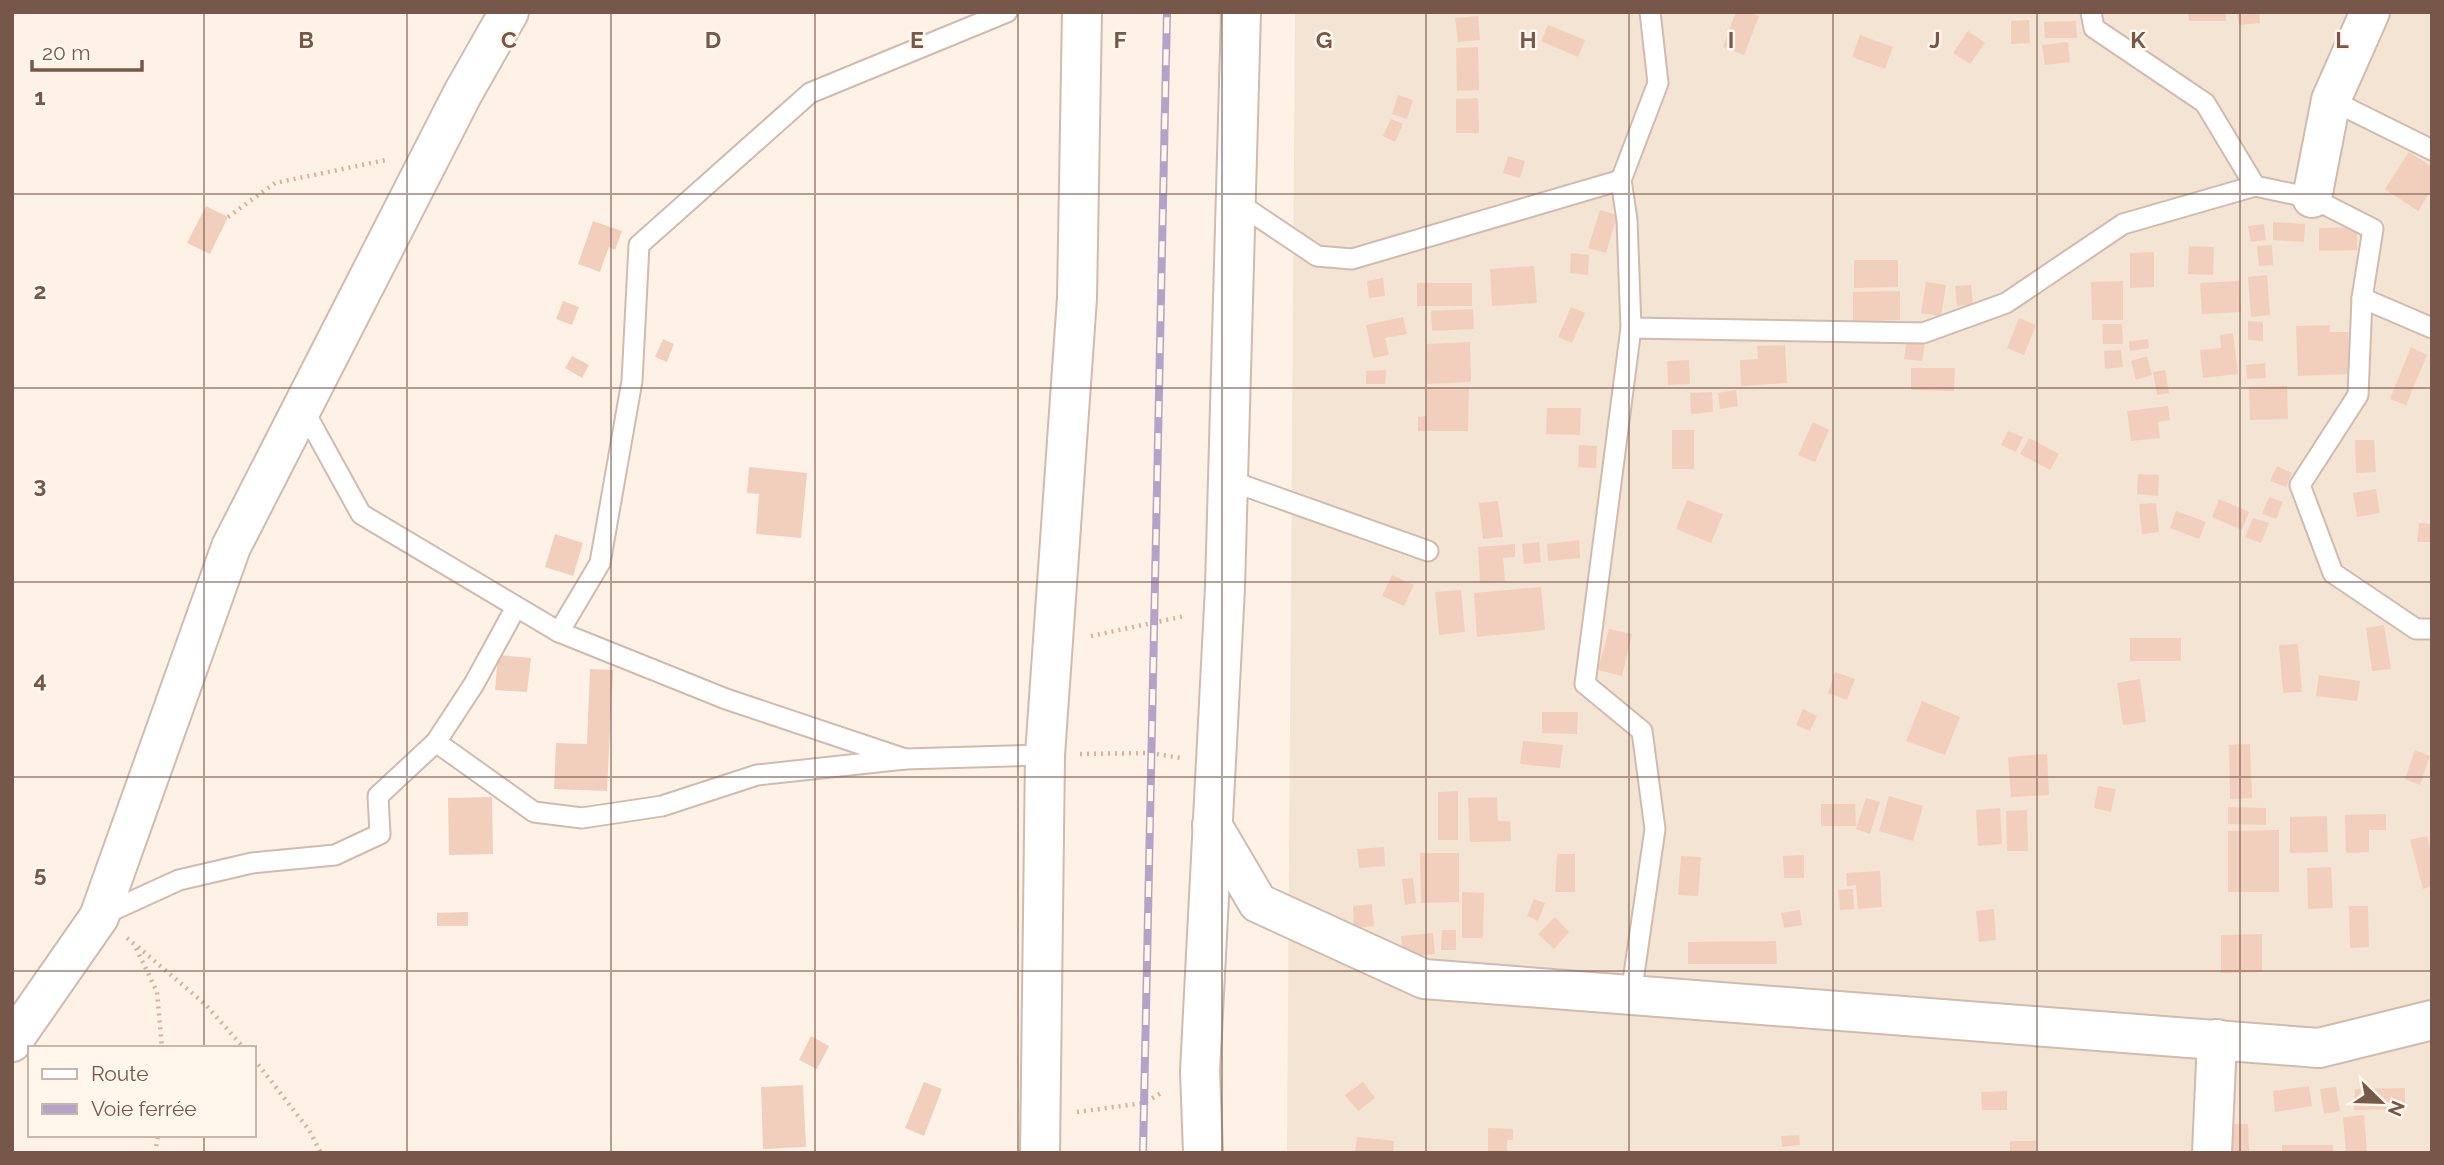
<svg xmlns="http://www.w3.org/2000/svg" width="2444" height="1165" viewBox="0 0 2444 1165" font-family="Raleway,sans-serif">
<style>
.residential{fill:#f4e4d3}
.building{fill:#f2cfbc}
.lines{fill:none;stroke-linecap:round;stroke-linejoin:round}
.service-casing{stroke:#d0bbae;stroke-width:23}
.minor-casing{stroke:#d0bbae;stroke-width:42}
.path{stroke:#d8b29f;stroke-width:4.5;stroke-dasharray:2 5;stroke-linecap:butt}
.service{stroke:#fff;stroke-width:19}
.minor{stroke:#fff;stroke-width:38}
.rail-casing{stroke:#b4a3c7;stroke-width:8}
.rail{stroke:#fff6ec;stroke-width:5;stroke-dasharray:16;stroke-linecap:butt}
.grid{fill:none;stroke:#76574a;stroke-width:2;stroke-opacity:0.55}
.grid-label{font-size:23px;text-anchor:middle;font-weight:bold;fill:#76574a;stroke:#fff6ec;stroke-width:5;stroke-linejoin:round;paint-order:stroke}
</style>
<rect width="100%" height="100%" fill="#fdf2e5"/>
<path class="residential" d="M1295,12H2432V1153H1287Z"/>
<g class="building">
<path d="M1736,12H1748L1759,16L1744,55L1723,47Z"/>
<path d="M2188,12H2226V21H2189Z"/>
<path d="M2237,12H2259L2260,23L2239,25Z"/>
<path d="M1478,16L1480,40L1458,42L1455,18Z"/>
<path d="M2029,20L2030,43L2011,44V21Z"/>
<path d="M2076,21L2077,38H2045L2044,22Z"/>
<path d="M1548,25L1585,40L1578,57L1541,41Z"/>
<path d="M1968,31L1985,43L1970,64L1953,53Z"/>
<path d="M1860,35L1893,47L1885,69L1852,57Z"/>
<path d="M2068,42L2070,62L2045,65L2042,45Z"/>
<path d="M1478,47L1479,90L1457,91L1456,48Z"/>
<path d="M1398,95L1413,100L1407,119L1392,114Z"/>
<path d="M1478,98L1479,133H1456V99Z"/>
<path d="M1391,119L1403,124L1395,142L1383,136Z"/>
<path d="M2409,152L2432,167V189L2418,211L2385,189Z"/>
<path d="M1508,156L1525,161L1520,178L1503,173Z"/>
<path d="M206,206L228,217L210,254L187,243Z"/>
<path d="M1600,210L1617,215L1606,253L1588,248Z"/>
<path d="M593,221L622,231L615,250L609,247L600,272L578,264Z"/>
<path d="M2273,222L2305,224L2304,242L2273,240Z"/>
<path d="M2264,224L2266,240L2251,242L2248,226Z"/>
<path d="M2357,227V250L2319,251V228Z"/>
<path d="M2272,245L2273,265L2259,266L2257,246Z"/>
<path d="M2189,246L2214,247L2213,275L2188,274Z"/>
<path d="M2154,252V287L2130,288V253Z"/>
<path d="M1571,253L1589,255L1588,275L1570,273Z"/>
<path d="M1854,260H1898V287L1854,288Z"/>
<path d="M1534,266L1537,303L1492,306L1490,269Z"/>
<path d="M2267,275L2270,315L2251,317L2248,277Z"/>
<path d="M1383,278L1385,296L1369,298L1367,281Z"/>
<path d="M2123,281V320H2092L2091,282Z"/>
<path d="M2239,281L2241,312L2202,314L2200,283Z"/>
<path d="M1926,282L1946,285L1941,316L1921,313Z"/>
<rect x="1417" y="283" width="55" height="23"/>
<path d="M1971,285L1973,304L1957,306L1955,286Z"/>
<path d="M1900,291V320L1853,321V292Z"/>
<path d="M563,301L579,307L572,325L556,319Z"/>
<path d="M1571,307L1585,313L1572,343L1558,337Z"/>
<path d="M1473,309L1474,329L1432,331L1431,311Z"/>
<path d="M1403,317L1407,334L1385,338L1389,355L1373,358L1366,325Z"/>
<path d="M2019,318L2036,325L2024,355L2007,348Z"/>
<path d="M2248,321L2263,322V341L2248,340Z"/>
<path d="M2102,324H2122L2123,344H2103Z"/>
<path d="M2330,325V332H2348L2350,374L2298,376L2296,326Z"/>
<path d="M2233,333L2238,374L2203,378L2200,350L2221,348L2220,335Z"/>
<path d="M663,339L674,344L667,362L655,357Z"/>
<path d="M2148,339L2149,348L2130,351L2129,341Z"/>
<path d="M1907,340L1925,343L1922,361L1904,359Z"/>
<path d="M1470,342L1471,382L1427,384L1426,344Z"/>
<path d="M1785,345L1787,383L1741,386L1740,360L1758,359L1757,346Z"/>
<path d="M2411,347L2427,355L2406,405L2390,399Z"/>
<path d="M2121,350L2123,367L2105,369L2104,351Z"/>
<path d="M572,356L589,365L582,378L565,368Z"/>
<path d="M2147,356L2152,375L2136,380L2131,361Z"/>
<path d="M1689,360L1690,384L1668,385L1667,361Z"/>
<path d="M2265,363L2266,378L2247,379L2246,365Z"/>
<path d="M1911,368H1955L1954,391L1911,390Z"/>
<path d="M1386,370L1385,384H1366V371Z"/>
<path d="M2165,370L2169,393L2157,395L2153,372Z"/>
<path d="M2287,386L2288,419L2250,420L2249,387Z"/>
<path d="M1427,388H1469L1468,431H1418V417L1427,416Z"/>
<path d="M1736,390L1738,406L1720,409L1718,393Z"/>
<path d="M1712,392L1713,412L1691,414L1690,393Z"/>
<path d="M2168,406L2170,420L2158,422L2160,438L2131,441L2127,411Z"/>
<path d="M1547,408H1581L1580,435L1546,434Z"/>
<path d="M1813,422L1829,430L1815,462L1798,455Z"/>
<rect x="1672" y="430" width="22" height="39"/>
<path d="M2008,431L2023,437L2016,452L2001,445Z"/>
<path d="M2029,438L2059,454L2050,470L2020,454Z"/>
<path d="M2355,440H2374L2376,472L2356,473Z"/>
<path d="M1579,445L1597,446L1596,468L1578,467Z"/>
<path d="M2277,466L2292,473L2286,487L2270,481Z"/>
<path d="M749,467L807,473L801,538L756,534L759,494L747,493Z"/>
<path d="M2138,474L2159,475L2158,496L2137,494Z"/>
<path d="M2376,489L2380,513L2357,517L2353,493Z"/>
<path d="M2269,497L2283,502L2276,519L2262,514Z"/>
<path d="M2219,499L2249,512L2242,530L2212,517Z"/>
<path d="M1687,500L1723,514L1711,543L1676,529Z"/>
<path d="M1498,501L1503,537L1483,539L1479,503Z"/>
<path d="M2156,503L2159,532L2142,534L2139,504Z"/>
<path d="M2176,511L2206,522L2199,539L2170,528Z"/>
<path d="M2253,518L2269,523L2261,543L2245,537Z"/>
<path d="M2419,523L2432,524V542H2417Z"/>
<path d="M555,534L583,543L573,576L545,567Z"/>
<path d="M1579,540L1580,558L1548,561L1547,544Z"/>
<path d="M1539,542L1541,562L1524,564L1522,544Z"/>
<path d="M1515,544V557L1503,558L1505,581L1480,583L1478,547Z"/>
<path d="M1392,575L1414,585L1404,606L1382,596Z"/>
<path d="M1541,587L1545,630L1477,637L1474,593Z"/>
<path d="M1461,590L1465,632L1439,635L1435,592Z"/>
<path d="M2384,625L2391,669L2372,671L2366,628Z"/>
<path d="M1609,629L1632,634L1622,676L1598,670Z"/>
<rect x="2130" y="638" width="51" height="23"/>
<path d="M2298,644L2302,692L2283,693L2279,645Z"/>
<path d="M498,655L531,658L527,692L495,690Z"/>
<path d="M590,669L613,670L607,791L554,789L556,743L587,744Z"/>
<path d="M1835,672L1855,679L1847,700L1828,693Z"/>
<path d="M2319,675L2360,681L2357,701L2316,696Z"/>
<path d="M2140,679L2146,722L2123,725L2117,683Z"/>
<path d="M1922,701L1960,717L1945,755L1906,741Z"/>
<path d="M1803,709L1817,716L1810,731L1796,725Z"/>
<path d="M1542,712H1578L1577,734L1542,733Z"/>
<path d="M1523,741L1563,745L1560,768L1520,764Z"/>
<path d="M2250,744L2252,798L2230,799L2229,745Z"/>
<path d="M2415,750L2430,756L2420,785L2405,779Z"/>
<path d="M2047,754L2049,795L2011,797L2008,757Z"/>
<path d="M2098,786L2116,789L2111,812L2094,808Z"/>
<path d="M1458,791V840H1438V792Z"/>
<path d="M1889,796L1923,806L1913,841L1879,831Z"/>
<path d="M492,797L493,854L449,855L448,798Z"/>
<path d="M1497,797L1498,821H1510L1511,841L1470,842L1468,798Z"/>
<path d="M1866,798L1880,802L1870,834L1856,829Z"/>
<path d="M1821,804H1855L1856,826H1821Z"/>
<path d="M2228,807L2266,808V825L2228,824Z"/>
<path d="M2000,808L2002,844L1978,846L1976,810Z"/>
<path d="M2027,810L2028,851H2007L2006,811Z"/>
<path d="M2386,814V830H2369V852L2346,853L2345,815Z"/>
<path d="M2327,816L2328,852L2290,853V817Z"/>
<path d="M2279,830V892H2228V831Z"/>
<path d="M2427,836L2432,854V886L2423,889L2410,840Z"/>
<path d="M1384,847L1385,866L1359,868L1357,849Z"/>
<path d="M1420,853H1459V902L1421,903Z"/>
<path d="M1557,854H1575V892H1555Z"/>
<path d="M1804,855V878H1784L1783,856Z"/>
<path d="M1681,856L1701,857L1698,896L1678,895Z"/>
<path d="M2331,867L2333,908L2308,909L2307,868Z"/>
<path d="M1880,871L1882,907L1858,909L1856,885L1847,886L1846,873Z"/>
<path d="M1413,878L1416,903L1405,905L1402,879Z"/>
<path d="M1853,889L1854,909L1840,910L1838,890Z"/>
<path d="M1462,892L1484,893L1483,938H1462Z"/>
<path d="M1534,899L1545,903L1538,921L1527,916Z"/>
<path d="M1372,904L1374,926L1354,928L1353,906Z"/>
<path d="M2349,906H2368L2369,947L2350,948Z"/>
<path d="M1994,909L1996,940L1979,942L1976,911Z"/>
<path d="M1800,910L1802,925L1784,928L1781,913Z"/>
<path d="M468,912V926H437V913Z"/>
<path d="M1555,917L1569,932L1554,949L1538,934Z"/>
<path d="M1442,930H1456V950H1441Z"/>
<path d="M1433,933L1435,954L1404,957L1401,936Z"/>
<path d="M2262,934V972L2221,973V935Z"/>
<path d="M1776,941L1777,964H1688V942Z"/>
<path d="M811,1036L829,1046L817,1069L799,1060Z"/>
<path d="M924,1082L942,1089L924,1136L905,1128Z"/>
<path d="M1363,1082L1375,1098L1358,1111L1345,1095Z"/>
<path d="M803,1085L806,1147L763,1149L761,1087Z"/>
<path d="M2309,1086L2312,1106L2275,1112L2273,1091Z"/>
<path d="M2336,1087L2340,1111L2324,1114L2320,1089Z"/>
<path d="M2405,1088V1109L2354,1110L2355,1089Z"/>
<path d="M2007,1091V1110H1982L1981,1092Z"/>
<path d="M2364,1115L2367,1153H2346L2343,1117Z"/>
<path d="M2226,1124H2248L2249,1153H2226Z"/>
<path d="M1488,1128L1513,1129V1140H1507V1153H1488Z"/>
<path d="M1799,1135L1800,1145L1782,1147L1781,1136Z"/>
<path d="M1357,1137L1394,1141L1393,1153H1355Z"/>
<rect x="2010" y="1141" width="26" height="12"/>
<rect x="2282" y="1145" width="51" height="8"/>
</g>
<g class="lines">
<g class="service-casing">
<g id="service">
<path d="M2091,12L2094,28L2205,103L2255,186"/>
<path d="M2331,100L2432,150"/>
<path d="M1238,203L1317,256L1352,259L1621,180"/>
<path d="M2362,298L2432,328"/>
<path d="M1631,328L1923,333L2006,303L2123,224L2255,186L2312,198L2373,229L2362,298L2358,395L2300,485L2333,573L2416,629H2432"/>
<path d="M302,407L361,514L559,632L726,699L905,759"/>
<path d="M1228,480L1428,551"/>
<path d="M559,632L600,563L632,381L639,245L810,93L1007,12"/>
<path d="M436,742L534,812L582,818L662,806L757,775L905,759L1045,755"/>
<path d="M100,916L179,880L252,863L335,855L380,834L378,796L436,742L474,684L516,607"/>
<path d="M1631,995L1655,829L1642,731L1585,684L1631,328L1627,220L1621,180L1658,83L1650,12"/>
</g>
</g>
<g class="minor-casing">
<g id="minor">
<path d="M2312,198L2331,100L2370,12"/>
<path d="M1212,825L1258,903L1424,979L2319,1048L2432,1020"/>
<path d="M12,1042L99,917L231,547L463,93L509,12"/>
<path d="M1040,1153L1045,755L1077,298L1082,12"/>
<path d="M1203,1153L1200,1071L1225,587L1241,12"/>
<path d="M2212,1153L2217,1039"/>
</g>
</g>
<g class="path">
<path d="M228,217L275,183L386,160"/>
<path d="M1091,636L1185,616"/>
<path d="M1080,754L1151,753L1180,758"/>
<path d="M127,938L134,944L157,992L162,1048"/>
<path d="M138,947L205,1004L244,1048"/>
<path d="M254,1059L309,1130L321,1153"/>
<path d="M1077,1112L1144,1103L1163,1092"/>
<path d="M155,1153L158,1135"/>
</g>
<use href="#service" class="service"/>
<use href="#minor" class="minor"/>
<g class="rail-casing">
<path id="rail" d="M1143,1153L1167,12"/>
</g>
<use href="#rail" class="rail"/>
</g>
<path class="grid" d="M204,12V1048M407,12V1153M611,12V1153M815,12V1153M1018,12V1153M1222,12V1153M1426,12V1153M1629,12V1153M1833,12V1153M2037,12V1153M2240,12V1153M12,194H2432M12,388H2432M12,582H2432M12,777H2432M12,971H2432M204,1135V1153"/>
<g class="grid-label">
<text x="306" y="48">B</text>
<text x="509" y="48">C</text>
<text x="713" y="48">D</text>
<text x="917" y="48">E</text>
<text x="1120" y="48">F</text>
<text x="1324" y="48">G</text>
<text x="1528" y="48">H</text>
<text x="1731" y="48">I</text>
<text x="1935" y="48">J</text>
<text x="2138" y="48">K</text>
<text x="2342" y="48">L</text>
<text x="40" y="105">1</text>
<text x="40" y="299">2</text>
<text x="40" y="493">3</text>
<text x="40" y="688">4</text>
<text x="40" y="882">5</text>
</g>
<rect width="2444" height="1165" fill="none" stroke="#76574a" stroke-width="28"/>
<rect x="28" y="1046" width="228" height="91" fill="#fff6ec" stroke="#c8b6ab" stroke-width="2"/>
<rect x="42" y="1069" width="35" height="10" fill="#ffffff" stroke="#c8b6ab" stroke-width="2"/>
<text x="91" y="1081" font-size="21" fill="#76574a">Route</text>
<rect x="42" y="1104" width="35" height="10" fill="#b4a3c7" stroke="#c8b6ab" stroke-width="2"/>
<text x="91" y="1116" font-size="21" fill="#76574a">Voie ferrée</text>
<g transform="translate(2381 1102) rotate(113)" stroke="#fff6ec" stroke-width="5" paint-order="stroke">
<path d="M0-5L12 26L0 18L-12 26Z" fill="#76574a"/>
<text y="-10" font-size="19" font-weight="bold" text-anchor="middle" fill="#76574a">N</text>
</g>
<path d="M32 60v10h110v-10" fill="none" stroke="#76574a" stroke-width="3.5"/>
<text x="42" y="60" font-size="21" fill="#76574a" stroke="#fff6ec" stroke-width="5" paint-order="stroke">20 m</text>
</svg>
